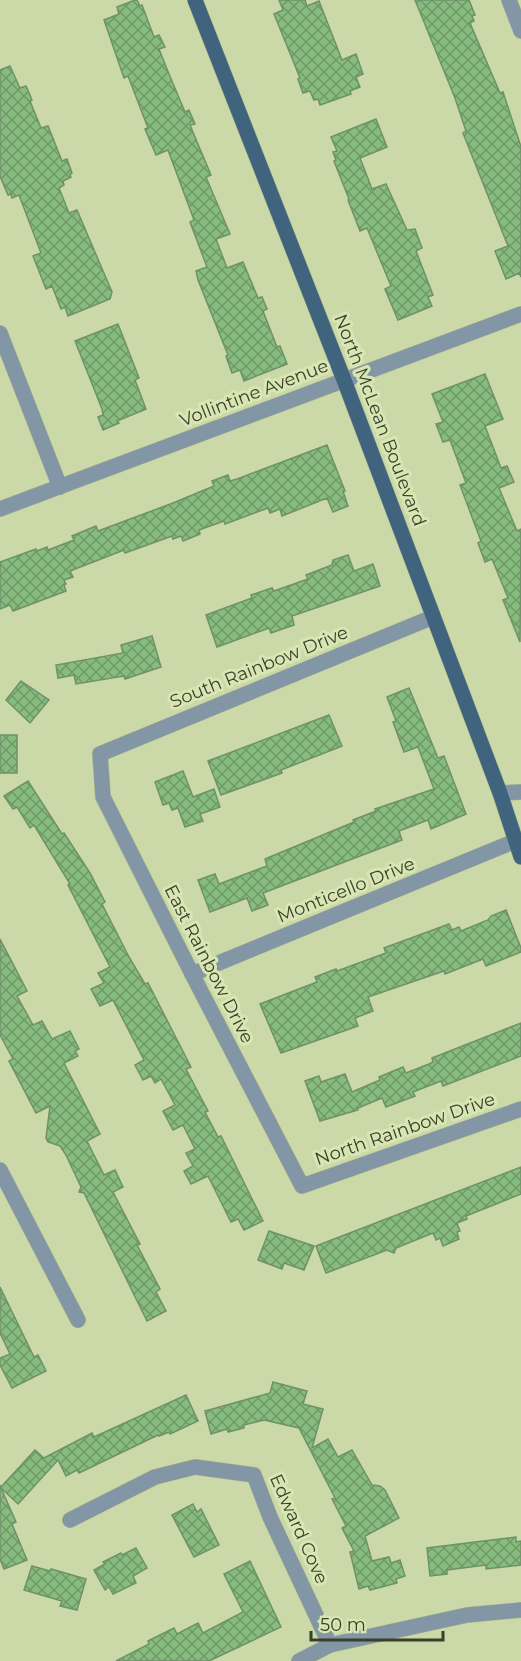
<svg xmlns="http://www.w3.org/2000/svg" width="521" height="1661" viewBox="0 0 521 1661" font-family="Montserrat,sans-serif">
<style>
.building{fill:url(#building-cross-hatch);stroke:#6f916a;stroke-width:1.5}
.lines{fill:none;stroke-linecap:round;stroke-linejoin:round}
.minor-casing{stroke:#aab78c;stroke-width:16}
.major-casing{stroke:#aab78c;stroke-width:16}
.minor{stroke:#8396a5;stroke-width:15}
.major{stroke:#40647e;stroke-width:15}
.labels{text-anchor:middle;stroke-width:6;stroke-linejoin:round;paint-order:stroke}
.street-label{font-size:18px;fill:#393f2b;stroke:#d7e6b3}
</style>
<defs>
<pattern id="building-cross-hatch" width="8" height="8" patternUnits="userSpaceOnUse" patternTransform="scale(1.5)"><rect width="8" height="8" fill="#86bc7e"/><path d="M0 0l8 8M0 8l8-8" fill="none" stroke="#6f9a67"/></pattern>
</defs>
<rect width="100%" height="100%" fill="#cad9a7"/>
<g class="building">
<path d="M135,0H137L140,6L142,5L154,37L159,35L165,47L159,49L169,74L185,112L189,110L195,124L190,125L211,175L206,177L230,234L216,239L227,268L243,262L258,298L262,297L267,309L263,311L277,347L280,346L287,364L244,381L240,370L232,373L226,356L228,355L198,280L196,271L207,267L190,222L194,220L168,150L156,155L145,129L148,128L128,76L124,78L104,20L119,14L117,7Z"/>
<path d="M279,0H305L307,6L319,1L342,60L356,54L363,74L356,77L360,87L350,91L351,94L320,105L318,99L314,100L310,91L303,93L298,79L300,78L274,14L283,10Z"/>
<path d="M415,0H469L475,15L472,16L474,21L470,23L500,93L503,92L521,147V277L519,273L506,279L495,251L508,246L463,133L466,131L455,98Z"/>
<path d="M10,66L20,88L26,86L32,100L30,101L41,128L48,126L62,161L67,159L72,173L70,174L71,177L63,181L64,185L59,188L69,213L77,210L112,292L110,299L68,316L65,307L61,309L52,286L46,289L33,256L41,253L19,195L12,198L11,194L8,195L0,176V70Z"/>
<path d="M376,119L387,147L360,158L372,189L386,184L407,230L415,229L422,248L416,251L433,295L428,297L432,306L398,320L385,289L391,286L367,228L360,231L348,200L349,199L334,161L336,160L333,152L337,151L331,137Z"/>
<path d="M118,324L139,378L135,380L146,409L117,421L119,423L103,430L98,417L103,415L102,409L75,341Z"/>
<path d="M485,374L503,419L485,426L501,468L507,466L514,482L499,488L517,531L521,529L520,642L503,600L508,598L492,559L485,562L478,543L481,541L460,485L466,483L450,440L443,442L436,424L443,422L432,394Z"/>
<path d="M327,445L345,491H343L348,506L333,512L327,498L282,516L280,509L270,513L268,508L225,524L224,521L199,530L200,534L183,541L181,536L173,539L172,536L125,553L124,550L70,571L73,577L64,580L66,584L64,585L66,591L13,611L10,605L0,609V562L36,549L37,551L47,547L48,550L74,540L72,536L96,526L98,531L173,503L214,486L212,481L228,475L230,481L237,479Z"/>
<path d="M348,555L354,571L373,564L380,586L292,616L294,625L271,633L269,628L217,647L206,615L252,598L251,595L272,588L274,591L308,579L306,575L332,565L333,560Z"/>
<path d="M152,636L161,667L125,679L124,676L76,684L74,675L58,678L56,665L123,653L121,645Z"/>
<path d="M21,681L49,700L30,723L6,700Z"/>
<path d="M409,688L438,758L444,756L466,814L431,829L428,820L399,831L402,840L263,893L268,905L252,911L247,898L210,912L198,880L215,874L219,884L267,866L265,859L354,822L353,820L376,811L375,809L434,789L418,747L404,752L393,722L396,721L387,697Z"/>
<path d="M329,715L342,746L281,770L282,773L221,795L208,761Z"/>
<rect x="0" y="735" width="17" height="38"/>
<path d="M183,771L193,797L214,789L220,807L200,814L203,821L185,827L178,808L172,810L169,803L163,805L155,782Z"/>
<path d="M28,781L62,834L64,833L90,873L105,902L102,904L129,957L145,984L148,983L191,1067L186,1069L208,1111L205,1112L218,1137L221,1136L263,1221L244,1230L238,1219L231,1222L208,1176L191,1184L184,1171L193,1166L186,1153L195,1149L183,1125L173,1130L163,1111L175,1105L161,1079L155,1083L151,1076L143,1080L135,1065L144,1060L113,1000L100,1006L91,989L104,983L98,973L110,967L68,885L70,884L34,825L30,828L17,807L13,809L4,796Z"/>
<path d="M506,910L521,948V952L486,966L483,959L445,974L444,971L368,997L373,1011L355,1018L358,1026L281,1053L260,1004L317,982L315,977L336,969L337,971L386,953L384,948L449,924L452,930L459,927L461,931L488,920L491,916Z"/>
<path d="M0,939L27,991L17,996L33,1025L42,1021L52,1039L70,1031L79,1049L75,1051L78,1056L64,1063L100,1134L87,1141L104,1175L115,1170L123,1187L113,1192L140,1244L137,1245L160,1289L156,1292L166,1311L147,1321L84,1193L79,1192L81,1187L66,1155L60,1146L48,1142L46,1138L50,1106L36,1113L9,1061L13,1059L0,1035Z"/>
<path d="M521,1023V1056L443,1086L441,1081L413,1092L415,1096L386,1107L382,1098L358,1108V1110L320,1121L305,1081L319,1076L321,1082L345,1074L352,1092L380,1080L379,1077L403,1067L406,1073L429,1064L433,1062L432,1058Z"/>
<path d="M521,1167V1194L466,1216L467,1219L457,1223L460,1231L457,1232L459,1239L443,1246L440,1238L436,1240L433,1233L396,1248L394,1253L387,1250L326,1273L316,1246Z"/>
<path d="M269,1231L314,1246L304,1270L284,1263L282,1269L258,1260Z"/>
<path d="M0,1287L34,1357L38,1355L46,1371L12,1388L0,1365V1358L10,1354L0,1333Z"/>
<path d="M273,1382L307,1391L303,1404L323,1409L312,1448L328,1439L338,1457L352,1450L372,1485L380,1486L385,1490L399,1518L365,1536L372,1561L389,1557L391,1563L400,1560L405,1576L396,1579L397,1583L370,1590L368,1586L359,1589L350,1552L354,1551L342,1528L346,1526L332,1499L335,1498L299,1428L264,1420L244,1425V1428L228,1432L227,1429L211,1434L205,1411L270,1393Z"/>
<path d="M186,1395L198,1421L170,1434L169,1432L159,1436L158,1435L79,1473L77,1470L66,1476L58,1460L18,1504L1,1488L16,1522L12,1524L27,1560L4,1569L0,1559V1485L1,1487L35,1450L44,1458L92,1433L94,1437Z"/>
<path d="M193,1504L197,1512L201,1509L219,1545L194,1557L172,1515Z"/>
<path d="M516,1537V1542L521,1541V1565L486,1569V1565L447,1570V1574L430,1576L427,1548Z"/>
<path d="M136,1548L147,1568L133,1576L136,1583L113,1594L109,1587L105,1590L94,1570L105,1564L103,1562L121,1553L122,1555Z"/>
<path d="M250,1561L281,1627L209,1661H116L149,1644L148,1641L174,1628L177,1634L198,1623L203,1633L243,1612L224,1574Z"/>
<path d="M32,1566L50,1571L51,1569L86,1579L77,1610L60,1606L62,1601L24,1590Z"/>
</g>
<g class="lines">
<g class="minor-casing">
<g id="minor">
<path d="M509,0L521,31"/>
<path d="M0,333L60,487"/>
<path d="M0,509L521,314"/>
<path d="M433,617L100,754L103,797L192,974L302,1186L521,1109"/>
<path d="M500,793L521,792"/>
<path d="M192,974L515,841"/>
<path d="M0,1170L78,1320"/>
<path d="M70,1520L155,1477L195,1467L254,1475L270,1517L330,1645"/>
<path d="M299,1661L330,1645L467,1615L521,1610"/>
</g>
</g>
<g class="major-casing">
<path id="major" d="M195,0L344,380L500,793L521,857"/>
</g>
<use href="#minor" class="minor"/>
<use href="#major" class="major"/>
</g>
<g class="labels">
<g class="street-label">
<text transform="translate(254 393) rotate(-21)" y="6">Vollintine Avenue</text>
<text transform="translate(380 420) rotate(69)" y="6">North McLean Boulevard</text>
<text transform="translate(259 667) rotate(-22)" y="6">South Rainbow Drive</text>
<text transform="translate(346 890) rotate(-22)" y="6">Monticello Drive</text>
<text transform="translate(209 964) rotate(63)" y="6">East Rainbow Drive</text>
<text transform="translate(405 1129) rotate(-19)" y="6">North Rainbow Drive</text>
<text transform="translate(299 1529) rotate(66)" y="6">Edward Cove</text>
</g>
</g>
<path d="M311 1631v9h132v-9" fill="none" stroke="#393f2b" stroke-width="3"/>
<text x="320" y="1631" font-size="18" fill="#393f2b" stroke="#d7e6b3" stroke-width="4.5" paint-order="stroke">50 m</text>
</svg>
